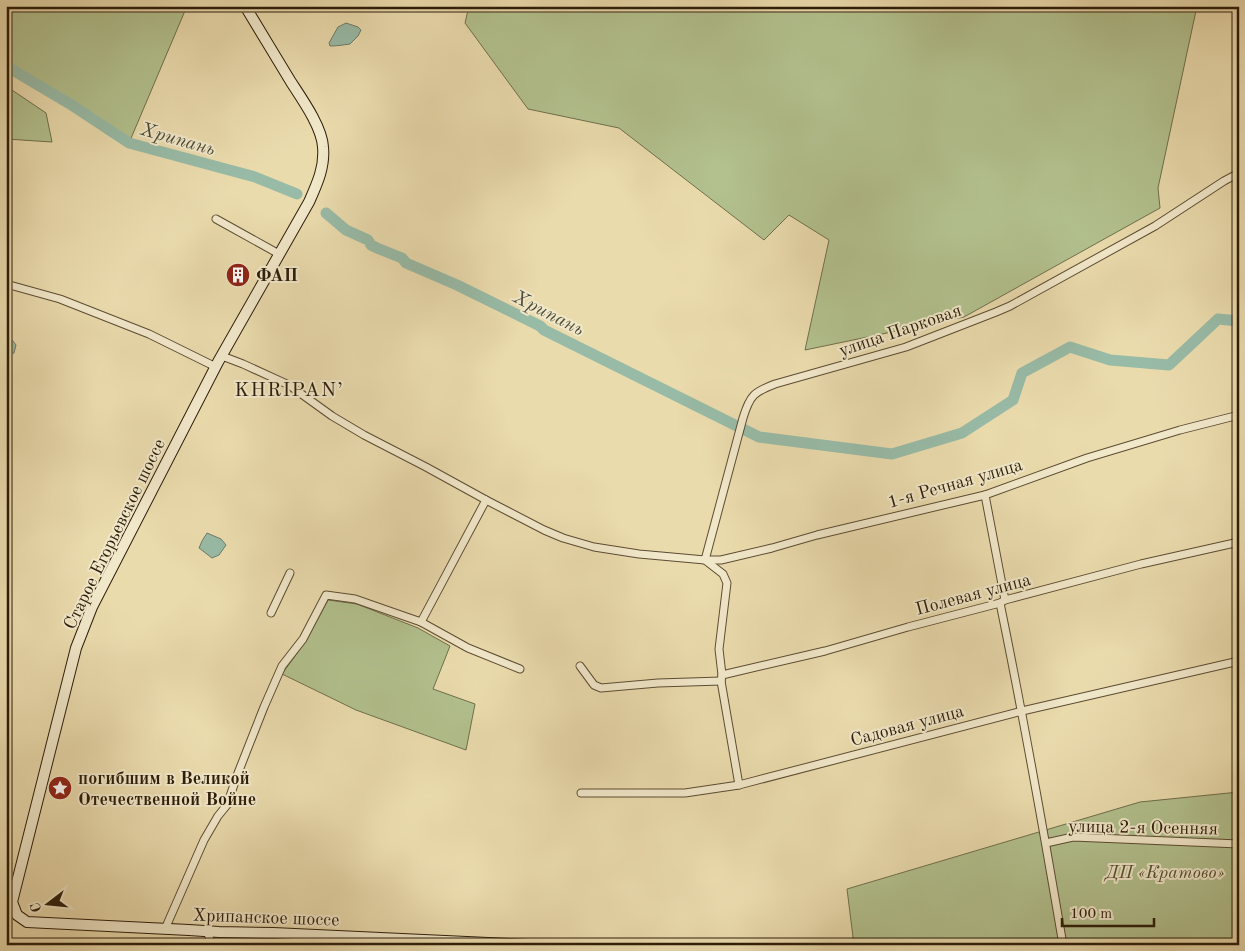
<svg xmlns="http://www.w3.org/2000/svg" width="1245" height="951" viewBox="0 0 1245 951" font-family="'Old Standard TT',serif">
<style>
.green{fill:#b2c18e;stroke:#6f6f4c}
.water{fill:#98bba7;stroke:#6d7c68}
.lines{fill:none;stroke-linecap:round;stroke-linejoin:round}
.river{stroke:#98bba7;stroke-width:11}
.street-casing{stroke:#5c4c32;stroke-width:9}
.secondary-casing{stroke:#2c1d09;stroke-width:12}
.street{stroke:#f1e8ca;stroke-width:7}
.secondary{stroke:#f1e8ca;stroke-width:10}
.labels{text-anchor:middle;stroke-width:4;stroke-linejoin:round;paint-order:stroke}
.poi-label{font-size:18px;font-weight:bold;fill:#2c1d09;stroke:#f1e8ca;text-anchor:start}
.street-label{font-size:18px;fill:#2c1d09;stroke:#f1e8ca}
.park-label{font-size:18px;font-style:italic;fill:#544e31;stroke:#f1e8ca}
.water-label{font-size:19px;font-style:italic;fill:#4c4c38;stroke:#f1e8ca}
.quarter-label{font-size:20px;letter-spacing:1px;fill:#2c1d09;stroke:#f1e8ca}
</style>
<rect width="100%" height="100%" fill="#eadbad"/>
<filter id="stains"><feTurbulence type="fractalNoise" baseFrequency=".004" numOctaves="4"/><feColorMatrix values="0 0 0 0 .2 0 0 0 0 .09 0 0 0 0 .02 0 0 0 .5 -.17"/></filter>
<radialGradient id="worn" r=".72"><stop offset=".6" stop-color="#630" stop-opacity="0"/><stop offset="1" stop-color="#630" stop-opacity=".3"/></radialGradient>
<g class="green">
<path d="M6,6H187L129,143L70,104L6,66Z"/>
<path d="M469,6H1197L1158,188L1160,208L964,317L805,350L829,240L789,215L764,240L619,128L528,109L465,23Z"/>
<path d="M6,86L46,113L52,142L6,139Z"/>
<path d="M328,600L357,604L418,628L450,646L433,689L475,704L466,750L356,710L282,674L306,641Z"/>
<path d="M1239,792V945H854L847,889L1140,802Z"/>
</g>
<g class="water">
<path d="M346,23L358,27L361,30L358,36L350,44C343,45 337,46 330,46L329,43L338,27Z"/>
<path d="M6,336L10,337L16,345L14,353L6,357Z"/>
<path d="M207,533L221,539L226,545L219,555L212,558L199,548L202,541Z"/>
</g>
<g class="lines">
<g class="river">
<path d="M6,66L70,104L129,143L255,177L297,194"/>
<path d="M326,213L346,230L368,240L371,245L377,248L402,258L406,263L457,285L540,326L544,330L759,437L892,454L962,433L1013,400L1022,373L1070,347L1110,360L1169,365L1218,319L1239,321"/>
</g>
<g class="street-casing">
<g id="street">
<path d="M216,219L279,254"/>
<path d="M6,284L60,299L149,334L216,367"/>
<path d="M222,356L243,364L289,385L332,416L364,435L426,467L486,500L544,530L563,538L594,547L639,554L705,560H721L772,548L817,535L985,495L1087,458L1180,430L1239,415"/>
<path d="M985,495L1005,600"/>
<path d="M705,560L743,418C750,395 754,392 775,384L906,347L996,312L1010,306L1155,226L1224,181L1239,173"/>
<path d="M705,560L723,574L727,583L719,649L722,675"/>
<path d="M1000,603C1023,715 1043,827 1062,939V945"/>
<path d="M271,613L290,573"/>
<path d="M421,622L486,500"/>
<path d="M580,666L594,685L601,688L658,683L721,681"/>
<path d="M721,681L722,675L825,651L908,627L1000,603L1005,600L1141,564L1239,542"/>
<path d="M721,681L739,785"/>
<path d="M581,793H685L739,785L1022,711L1239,661"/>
<path d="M1046,843L1073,837L1239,844"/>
<path d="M6,925L12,903"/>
<path d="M165,929L204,840L218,816L227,805L238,773L264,707L282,666L303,639L326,595L355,599L421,622L468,648L520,669"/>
<path d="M207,931L212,945"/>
</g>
</g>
<g class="secondary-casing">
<path id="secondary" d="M245,6C260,31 276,57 291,82C302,99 322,127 323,147C325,167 317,184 309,202L218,362L92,607L76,648L12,902L17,915L27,922L189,930L219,932L273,933L530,945"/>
</g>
<use href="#street" class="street"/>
<use href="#secondary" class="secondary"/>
</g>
<defs>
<g id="building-disc" transform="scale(1.25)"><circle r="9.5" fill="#8f2418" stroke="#f1e8ca"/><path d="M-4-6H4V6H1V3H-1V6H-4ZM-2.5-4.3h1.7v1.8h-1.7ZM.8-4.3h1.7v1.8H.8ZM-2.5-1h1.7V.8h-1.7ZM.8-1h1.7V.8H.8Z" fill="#fff"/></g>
<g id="sight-disc" transform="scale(1.25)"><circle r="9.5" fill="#8f2418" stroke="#f1e8ca"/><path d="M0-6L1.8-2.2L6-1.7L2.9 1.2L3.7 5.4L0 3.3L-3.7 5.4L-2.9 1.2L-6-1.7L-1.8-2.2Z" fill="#fff"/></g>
</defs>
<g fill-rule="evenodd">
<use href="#building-disc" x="238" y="275"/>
<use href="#sight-disc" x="60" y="788"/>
</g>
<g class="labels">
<g class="poi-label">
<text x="256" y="281">ФАП</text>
<text x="78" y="784">погибшим в Великой<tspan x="78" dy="21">Отечественной Войне</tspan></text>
</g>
<g class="street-label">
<text transform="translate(900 330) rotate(-19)" y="6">улица Парковая</text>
<text transform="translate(955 483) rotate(-16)" y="6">1-я Речная улица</text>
<text transform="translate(114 534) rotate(-64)" y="6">Старое Егорьевское шоссе</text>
<text transform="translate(973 594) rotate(-15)" y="6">Полевая улица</text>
<text transform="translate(907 725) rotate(-15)" y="6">Садовая улица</text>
<text transform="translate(1143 827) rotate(1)" y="6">улица 2-я Осенняя</text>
<text transform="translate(266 917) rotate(2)" y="6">Хрипанское шоссе</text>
</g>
<g class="park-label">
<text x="1165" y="878">ДП «Кратово»</text>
</g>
<g class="water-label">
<text transform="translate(178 138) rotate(16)" y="7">Хрипань</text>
<text transform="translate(549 312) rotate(27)" y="7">Хрипань</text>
</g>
<g class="quarter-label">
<text x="289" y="396">KHRIPAN’</text>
</g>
</g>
<rect width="1245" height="951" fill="none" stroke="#eadbad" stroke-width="25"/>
<rect x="8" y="8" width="1230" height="936" fill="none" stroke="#2c1d09" stroke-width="2.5"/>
<rect x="12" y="12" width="1220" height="926" fill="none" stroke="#2c1d09"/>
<g transform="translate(48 904) rotate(254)" stroke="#f1e8ca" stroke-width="4" paint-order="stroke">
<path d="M0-4L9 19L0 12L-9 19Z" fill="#2c1d09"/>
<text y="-8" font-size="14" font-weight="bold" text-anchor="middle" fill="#2c1d09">С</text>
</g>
<path d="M1062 918v8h92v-8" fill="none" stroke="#2c1d09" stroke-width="2.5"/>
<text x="1070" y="918" font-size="15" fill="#2c1d09" stroke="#f1e8ca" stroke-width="4" paint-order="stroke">100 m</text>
<rect width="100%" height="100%" filter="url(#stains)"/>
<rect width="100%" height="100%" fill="url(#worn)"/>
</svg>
